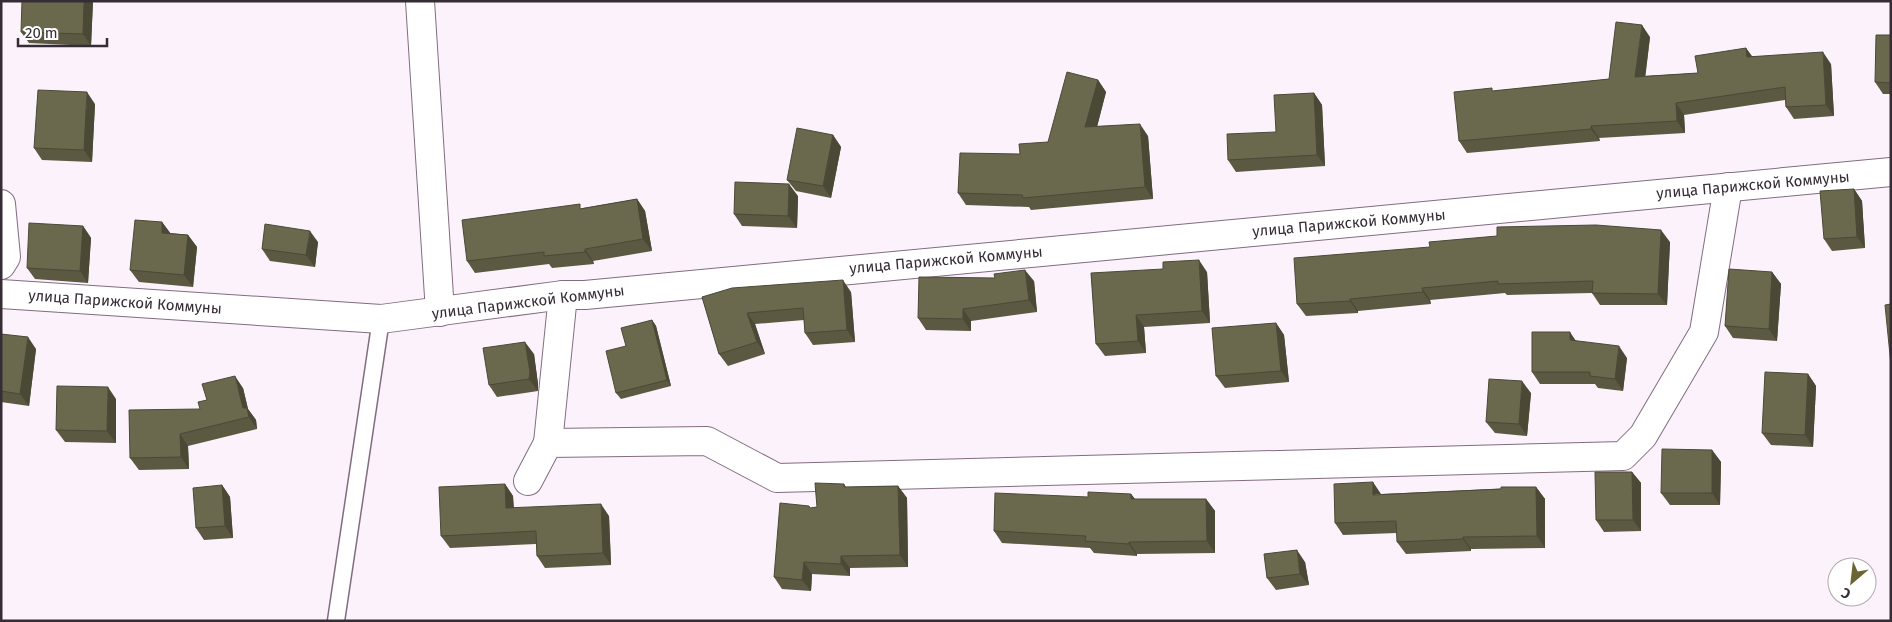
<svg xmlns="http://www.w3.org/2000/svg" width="1892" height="622" viewBox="0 0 1892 622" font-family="'Fira Sans',sans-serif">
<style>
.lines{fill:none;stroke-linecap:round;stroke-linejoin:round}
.lane-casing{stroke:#826c81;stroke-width:19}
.street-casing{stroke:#826c81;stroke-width:30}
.lane{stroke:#fff;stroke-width:16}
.street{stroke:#fff;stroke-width:28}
.wall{fill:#5b5942}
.shaded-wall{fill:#4a4936}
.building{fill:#6a684d;stroke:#4a4936}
.labels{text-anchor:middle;stroke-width:5;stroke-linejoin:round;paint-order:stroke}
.street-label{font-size:15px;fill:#362c35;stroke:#fff}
</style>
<rect width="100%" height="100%" fill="#fcf2fb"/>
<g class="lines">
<g class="lane-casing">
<path id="lane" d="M336,621L381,319"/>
</g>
<g class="street-casing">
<g id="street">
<path d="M420,1L440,312"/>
<path d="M1,204L6,257L1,265"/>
<path d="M1,294L381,319L563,295H585L1891,172"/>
<path d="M548,443L563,295"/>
<path d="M528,481L548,443L707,441L777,478L1623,456L1643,436L1704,332L1728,187"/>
</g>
</g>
<use href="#lane" class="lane"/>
<use href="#street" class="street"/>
</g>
<g class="wall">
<path d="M93,1L91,46L29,43L21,32Z"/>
<path d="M1891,35V94H1883L1875,82Z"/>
<path d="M1650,37L1645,76L1698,73L1746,48L1752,56L1831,64L1834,116L1794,119L1786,107L1785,100L1684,115L1685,133L1599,138L1600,141L1467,153L1459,141L1494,91L1609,79Z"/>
<path d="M1098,80L1106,92L1097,126L1148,136L1153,199L1031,210L1029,207L966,205L958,193L1020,154L1048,142Z"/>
<path d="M1314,93L1322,105L1325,166L1236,172L1228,160L1276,132Z"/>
<path d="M95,104L92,162L42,160L34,148Z"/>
<path d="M833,135L841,147L831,198L796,191L787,180Z"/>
<path d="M1854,189L1862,201L1865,248L1832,251L1824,239Z"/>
<path d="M798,196L797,228L742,226L734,214Z"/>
<path d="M637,199L645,211L652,251L593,261L594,264L552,268L549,264L475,273L467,261L583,208Z"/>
<path d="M162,222L170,233L188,235L197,247L193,287L139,282L130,270Z"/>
<path d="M83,226L91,238L88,283L35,279L27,268Z"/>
<path d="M318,242L315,267L270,261L262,249Z"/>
<path d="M1670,242L1667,305H1600L1592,293L1507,295L1505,293L1430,300L1431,304L1358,311V313L1306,316L1297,304L1430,247Z"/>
<path d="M1207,272L1210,323L1144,327L1146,353L1105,356L1096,344L1091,273Z"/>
<path d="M1772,272L1781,284L1777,341L1733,338L1725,326Z"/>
<path d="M1034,281L1037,312L971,321V331L926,330L918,318Z"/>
<path d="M851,292L855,342L813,345L805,333L804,320L755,324L765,354L728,366L719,354L702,297Z"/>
<path d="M652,320L656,326L671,386L621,399L616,393L626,346Z"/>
<path d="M1276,323L1284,335L1289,382L1225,388L1216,376Z"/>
<path d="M1,334L36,349L29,406L1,402Z"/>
<path d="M1576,341L1627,358L1623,391L1598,388L1595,384H1540L1532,372Z"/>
<path d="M534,354L538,384V391L497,397L489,385Z"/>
<path d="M1808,374L1816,386L1813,447L1771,445L1762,433Z"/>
<path d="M243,388L248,409L256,420L257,429L188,446L189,469L139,470L130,458L200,409L207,400Z"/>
<path d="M1531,393L1527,436L1495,433L1486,422Z"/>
<path d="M116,399V443L65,442L56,430Z"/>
<path d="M1712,450L1721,462L1720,505H1670L1661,493Z"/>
<path d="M1632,472L1641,483V531L1604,532L1596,520Z"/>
<path d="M505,484L513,496L514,508L609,516L611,565L545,568L537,556L536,544L450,548L441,536Z"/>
<path d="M844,484L846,487L898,486L907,498L908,567L850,568V576L812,574L811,591L782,589L774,577L811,508L817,507Z"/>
<path d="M222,485L230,497L233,538L204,540L196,528Z"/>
<path d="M1536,487L1545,499V548L1471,549V551L1406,554L1397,542V533L1343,535L1335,523L1381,494Z"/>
<path d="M1131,494L1135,499H1206L1215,511V553L1137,554V556L1094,553L1090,548L1002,543L994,531L1088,497Z"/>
<path d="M1305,562L1309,585L1276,590L1267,578Z"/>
</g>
<g class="shaded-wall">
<path d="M84,1H93L91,46L83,34Z"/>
<path d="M1642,25L1650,37L1644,88L1635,77Z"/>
<path d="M1746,48L1754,60L1747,57Z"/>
<path d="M1823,52L1831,64L1834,116L1826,105Z"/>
<path d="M1098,80L1106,92L1094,139L1085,127Z"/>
<path d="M87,92L95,104L92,162L84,150Z"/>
<path d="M1314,93L1322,105L1325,166L1317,155Z"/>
<path d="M1676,103L1684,115L1685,133L1677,121Z"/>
<path d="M1140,124L1148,136L1153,199L1145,187Z"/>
<path d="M1591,126L1599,138L1600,141L1591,129Z"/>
<path d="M833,135L841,147L831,198L823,186Z"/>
<path d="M789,184L798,196L797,228L788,216Z"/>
<path d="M1854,189L1862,201L1865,248L1857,237Z"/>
<path d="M637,199L645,211L652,251L643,239Z"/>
<path d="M162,222L171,234L162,233Z"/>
<path d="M83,226L91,238L88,283L80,271Z"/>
<path d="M1661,230L1670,242L1667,305L1658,294Z"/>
<path d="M310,231L318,242L315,267L306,255Z"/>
<path d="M188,235L197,247L193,287L184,275Z"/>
<path d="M585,249L593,261L594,264L585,252Z"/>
<path d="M1199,260L1207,272L1210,323L1202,311Z"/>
<path d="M1025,270L1034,281L1037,312L1029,300Z"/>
<path d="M1772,272L1781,284L1777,341L1769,329Z"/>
<path d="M843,280L851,292L855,342L847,330Z"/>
<path d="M1422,288L1430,300L1431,304L1423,292Z"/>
<path d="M1350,299L1358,311V313L1350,301Z"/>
<path d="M963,309L971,321V331L963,319Z"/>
<path d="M747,313L755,324L765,354L757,342Z"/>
<path d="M1136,315L1144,327L1146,353L1138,341Z"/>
<path d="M652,320L656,326L671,386L667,380Z"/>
<path d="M1276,323L1284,335L1289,382L1281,371Z"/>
<path d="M1570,332L1578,344L1570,340Z"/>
<path d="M28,337L36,349L29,406L20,394Z"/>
<path d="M525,342L534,354L538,384V391L529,379Z"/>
<path d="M1619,346L1627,358L1623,391L1615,379Z"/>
<path d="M1808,374L1816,386L1813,447L1805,435Z"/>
<path d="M235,376L243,388L248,409L256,420L257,429L243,408Z"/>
<path d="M1522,381L1531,393L1527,436L1519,424Z"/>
<path d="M108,387L116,399V443L107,431Z"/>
<path d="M180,434L188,446L189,469L181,457Z"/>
<path d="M1712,450L1721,462L1720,505L1712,493Z"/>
<path d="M1632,472L1641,483V531L1633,520Z"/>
<path d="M1373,482L1381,494L1373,495Z"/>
<path d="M505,484L513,496L514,520L506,508Z"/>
<path d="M222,485L230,497L233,538L225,526Z"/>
<path d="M898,486L907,498L908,567L900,555Z"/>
<path d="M1536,487L1545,499V548L1537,536Z"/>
<path d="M1131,494L1140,506L1131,499Z"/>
<path d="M1206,499L1215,511V553L1207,541Z"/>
<path d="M601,504L609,516L611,565L603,553Z"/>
<path d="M1463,537L1471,549V551L1463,539Z"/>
<path d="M1129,542L1137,554V556L1129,544Z"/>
<path d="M1297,550L1305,562L1309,585L1300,574Z"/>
<path d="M841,556L850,568V576L841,564Z"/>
<path d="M804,562L812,574L811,591L802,580Z"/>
</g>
<g class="building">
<path d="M22,1H84L83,34L21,32Z"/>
<path d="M1616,22L1642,25L1635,77L1698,73L1695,56L1746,48L1747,57L1823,52L1826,105L1786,107L1785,87L1676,103L1677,121L1591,126V129L1459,141L1454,92L1492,88V91L1609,79Z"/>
<path d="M1876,35H1891V83L1875,82Z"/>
<path d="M1067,72L1098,80L1085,127L1140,124L1145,187L1023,198L1022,195L958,193L960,153L1020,154L1019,144L1048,142Z"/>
<path d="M38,90L87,92L84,150L34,148Z"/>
<path d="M1314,93L1317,155L1228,160L1227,134L1276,132L1274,95Z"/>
<path d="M797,128L833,135L823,186L787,180Z"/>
<path d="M735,182L789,184L788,216L734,214Z"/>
<path d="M1854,189L1857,237L1824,239L1820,191Z"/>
<path d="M637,199L643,239L585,249V252L544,256V252L467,261L462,220L580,204V209Z"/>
<path d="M135,220L162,222V233L188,235L184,275L130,270Z"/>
<path d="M29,223L83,226L80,271L27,268Z"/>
<path d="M265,224L310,231L306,255L262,249Z"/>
<path d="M1596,225L1661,230L1658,294L1592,293L1593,281L1498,284V281L1422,288L1423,292L1350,299V301L1297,304L1294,258L1430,247L1429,242L1497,236V227Z"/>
<path d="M1199,260L1202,311L1136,315L1138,341L1096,344L1091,273L1163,269V262Z"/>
<path d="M1729,269L1772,272L1769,329L1725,326Z"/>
<path d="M1025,270L1029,300L963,309V319L918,318L919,277L995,278L994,274Z"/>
<path d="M843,280L847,330L805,333L803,308L747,313L757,342L719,354L702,297L732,288Z"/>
<path d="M1891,304V365L1885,305Z"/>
<path d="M652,320L667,380L616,393L606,351L626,346L621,328Z"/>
<path d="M1276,323L1281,371L1216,376L1212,328Z"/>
<path d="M1532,332H1570V340L1619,346L1615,379L1590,376V372H1532Z"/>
<path d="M1,334L28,337L20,394L1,391Z"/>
<path d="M525,342L530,372L529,379L489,385L483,348Z"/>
<path d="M1765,372L1808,374L1805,435L1762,433Z"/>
<path d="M235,376L243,408H247L249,417L180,434L181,457L130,458L129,410L200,409L198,402L207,400L202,384Z"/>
<path d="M1489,379L1522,381L1519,424L1486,422Z"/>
<path d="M57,386L108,387L107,431L56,430Z"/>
<path d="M1662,449L1712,450V493H1661Z"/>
<path d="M1595,472H1632L1633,520H1596Z"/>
<path d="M1373,482V495L1501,489V487H1536L1537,536L1463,537V539L1397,542L1396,521L1335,523L1334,484Z"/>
<path d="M815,483L844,484V487L898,486L900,555L841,556V564L804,562L802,580L774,577L780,503L809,506L810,508L817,507Z"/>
<path d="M505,484L506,508L601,504L603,553L537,556L536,531L441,536L439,487Z"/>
<path d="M222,485L225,526L196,528L193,488Z"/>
<path d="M1088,492L1131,494V499H1206L1207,541L1129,542V544L1085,541L1086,536L994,531L995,493L1088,497Z"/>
<path d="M1297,550L1300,574L1267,578L1264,554Z"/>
</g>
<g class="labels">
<g class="street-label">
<text transform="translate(1753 185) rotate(-5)" y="5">улица Парижской Коммуны</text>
<text transform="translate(1349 223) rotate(-5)" y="5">улица Парижской Коммуны</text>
<text transform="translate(946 260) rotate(-5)" y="5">улица Парижской Коммуны</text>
<text transform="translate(125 302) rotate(4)" y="5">улица Парижской Коммуны</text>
<text transform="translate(528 302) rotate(-7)" y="5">улица Парижской Коммуны</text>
</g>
</g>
<rect width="1892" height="622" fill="none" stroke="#362c35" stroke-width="5"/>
<g transform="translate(1852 582) rotate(208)"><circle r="24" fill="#ffffff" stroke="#afabae"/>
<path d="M0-4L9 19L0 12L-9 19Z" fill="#6a6532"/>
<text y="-8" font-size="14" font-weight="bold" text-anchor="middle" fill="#362c35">С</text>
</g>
<path d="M18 38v8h89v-8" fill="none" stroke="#362c35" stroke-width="2.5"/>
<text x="25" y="38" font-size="15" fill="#362c35" stroke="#ffffff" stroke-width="4" paint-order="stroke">20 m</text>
</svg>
